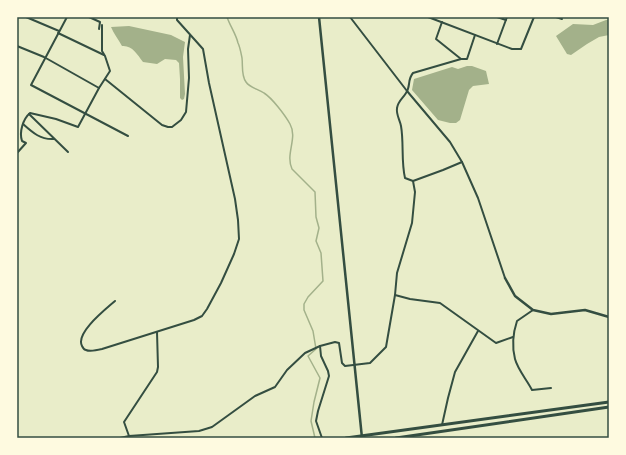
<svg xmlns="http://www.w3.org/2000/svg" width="626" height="455" viewBox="0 0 626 455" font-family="'Noto Serif',serif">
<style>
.water{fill:#a3b18a}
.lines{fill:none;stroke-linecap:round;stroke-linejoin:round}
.stream{stroke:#a3b18a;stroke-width:1.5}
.minor{stroke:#344e41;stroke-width:2}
.tertiary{stroke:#344e41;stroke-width:2.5}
.primary{stroke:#344e41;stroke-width:3}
.neatline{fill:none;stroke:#344e41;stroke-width:1.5}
</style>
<rect width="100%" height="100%" fill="#e9edc9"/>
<g class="water">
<path d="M606,20H609V35L599,37L587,44L571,55L567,54L556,36L573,24L593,25Z"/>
<path d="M129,26L171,35L185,42L183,57L185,94L184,99L182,100L180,98V79L179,63L176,60L165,59L157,64L143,62C137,54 132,45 122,46C118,39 114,34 111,27Z"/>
<path d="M467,66H472L486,71L489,84L473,86L469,90L460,120L456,123H450L438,120L412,90L414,79L452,67L458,69Z"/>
</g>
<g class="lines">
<path class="stream" d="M227,17C230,26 236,34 238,43C240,47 241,53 242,58C243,66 241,75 246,82C250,88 258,89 264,93C272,98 285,115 290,124C298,138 285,154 292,169L315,192L316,217L319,228L316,241L321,253L323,281L308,297L304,304V310L313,331L316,349L308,356L320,378L314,402L311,421L315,438"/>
<g class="minor">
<path d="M26,17L59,31"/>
<path d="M67,17L31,85L128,136"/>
<path d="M89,17L100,22L99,29"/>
<path d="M350,17L407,91L450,142L462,162L478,198L505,278"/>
<path d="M428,17L512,49H521L534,17"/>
<path d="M497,17L506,20"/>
<path d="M556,17L562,19"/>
<path d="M442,22L436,39L461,59"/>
<path d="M58,33L104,55"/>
<path d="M497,44L507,17"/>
<path d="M17,46L44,57L99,88L110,71L105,56L102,51V25"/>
<path d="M105,79L162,125L168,127H172L181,120L186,112L189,78L188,49L190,35"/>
<path d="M29,114L68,152"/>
<path d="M23,124C33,133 41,140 54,139"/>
<path d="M17,153L26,143L22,141C19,132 23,119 30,113L56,119L78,127L99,88"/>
<path d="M462,162L443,170L413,181L405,178C401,161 404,143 401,126C400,120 396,115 397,108C398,101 403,98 406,93C411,86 407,80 413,73L461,59H467L475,35"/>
<path d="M395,295L410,299L440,303L496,343L513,337"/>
<path d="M115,301C106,309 75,333 82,346C83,348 84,350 86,350C90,352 98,350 102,349L194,320L202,316L207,309L221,283L234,254L239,239L238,220L235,199L209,83L203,49L177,20V17"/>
<path d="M533,310L517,321C513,333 512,347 515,359C518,370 527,380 532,390L551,388"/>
<path d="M320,346L321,356L328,371L329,376L318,411L316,421L322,438"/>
<path d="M442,425L448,398L455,372L478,331"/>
<path d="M129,436L124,422L157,372L158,367L157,332"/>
<path d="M120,438L129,436L199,431L212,427L255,396L275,387L287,370L305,353L320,346L335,342L339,343L342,363L345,366L370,363L386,347L395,295L397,273L412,223L415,192L413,181"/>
</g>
<g class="tertiary">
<path d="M319,17L362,438"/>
<path d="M505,278L515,296L533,310L551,314L585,310L609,317"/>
</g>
<g class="primary">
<path d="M346,438L609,402"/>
<path d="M396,438L609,407"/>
</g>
</g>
<rect width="626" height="455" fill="none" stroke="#fefae0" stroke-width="36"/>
<rect x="18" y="18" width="590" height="419" class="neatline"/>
</svg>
